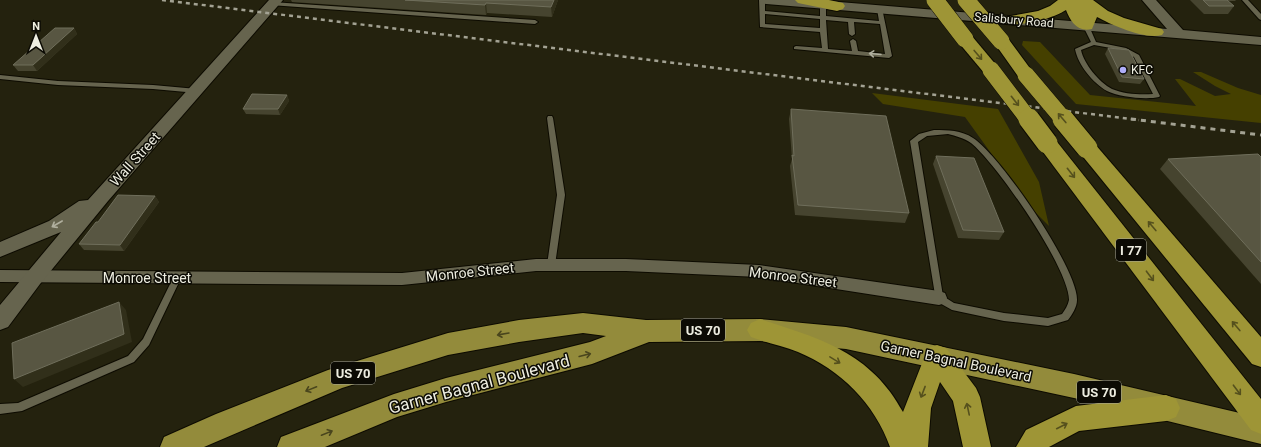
<svg xmlns="http://www.w3.org/2000/svg" width="1261" height="447" viewBox="0 0 1261 447" font-family="Roboto,sans-serif">
<style>
.green{fill:#454000}
.lines{fill:none;stroke-linecap:round;stroke-linejoin:round}
.service-casing{stroke:#0d0b00;stroke-width:2}
.minor-casing{stroke:#0d0b00;stroke-width:2}
.tertiary-casing{stroke:#0d0b00;stroke-width:2}
.trunk-casing{stroke:#0d0b00;stroke-width:2}
.motorway-casing{stroke:#0d0b00;stroke-width:2}
.service{fill:#66644e;fill-rule:evenodd}
.minor{fill:#66644e;fill-rule:evenodd}
.tertiary{fill:#66644e;fill-rule:evenodd}
.trunk{fill:#938b3b;fill-rule:evenodd}
.motorway{fill:#9e9536;fill-rule:evenodd}
.rail-far1{stroke:#a3a293;stroke-width:2.5;stroke-dasharray:4 4;stroke-linecap:butt}
.rail{stroke:#a3a293;stroke-width:3;stroke-dasharray:5 5;stroke-linecap:butt}
.motorway-bridge-far1-casing{stroke:#0d0b00;stroke-width:18;stroke-linecap:butt}
.motorway-bridge-casing{stroke:#0d0b00;stroke-width:23;stroke-linecap:butt}
.motorway-bridge-far1{stroke:#9e9536;stroke-width:17}
.motorway-bridge{stroke:#9e9536;stroke-width:21}
.wall{fill:#46442f}
.shaded-wall{fill:#312f1a}
.building{fill:#585642;stroke:#6f6e5b}
.oneway{stroke:#b0af9e}
.oneway2{stroke:#55501d}
.oneway3{stroke:#49451d}
.poi-dot{fill:#afaefa;stroke:#0c0b04;stroke-width:1.5}
.labels{text-anchor:middle;stroke-width:3;stroke-linejoin:round;paint-order:stroke}
.far-street-label{font-size:12px;fill:#edede0;stroke:#0c0b04}
.far-poi-label{font-size:12px;fill:#edede0;stroke:#0c0b04;text-anchor:start}
.shield{fill:#0c0b04;stroke:#aaa99e;stroke-width:1}
.shield-label{font-size:13px;font-weight:bold;fill:#edede0}
.street-label{font-size:14px;fill:#edede0;stroke:#0c0b04}
.near-street-label{font-size:17px;fill:#edede0;stroke:#0c0b04}
</style>
<rect width="100%" height="100%" fill="#24220e"/>
<g class="green">
<path d="M1023,41L1040,42L1090,95L1196,106L1175,79H1180L1215,96L1231,94L1215,86L1193,72H1201L1238,88L1261,95V123L1076,104L1022,45Z"/>
<path d="M872,93L998,109L1039,182L1049,226L1029,206L965,117L883,104Z"/>
</g>
<g class="lines">
<g class="service-casing">
<g id="service">
<path d="M759,0H765V11L820,16V5L823,3L826,5V16L879,21L877,9L882,8L892,56L889,58L794,49V47L796,46L822,48L820,32L760,27ZM765,14L820,19V28L765,24ZM826,20L848,22L849,34L852,36L855,34L854,22L880,24L885,54L858,51L856,41L853,39L850,41L852,51L828,49Z"/>
<path d="M1242,0H1248L1261,14V20L1259,19Z"/>
<path d="M272,2L535,20L538,22L535,24L270,5L269,4Z"/>
<path d="M1086,24L1089,26L1096,42L1126,48L1139,55L1160,96L1159,97C1146,100 1119,97 1107,91C1093,83 1078,65 1075,49L1091,42L1083,26ZM1094,45L1122,50L1134,57L1153,94C1140,95 1124,94 1112,89C1099,82 1084,64 1081,50Z"/>
<path d="M0,75L58,81L153,85L197,89L200,91L197,93L153,89L58,85L0,79Z"/>
<path d="M548,116H552L553,118L565,195L555,265L554,267H548L547,265L557,195L547,118Z"/>
<path d="M934,130C948,130 961,130 973,138C1000,155 1078,269 1077,300C1077,307 1072,315 1068,320L1048,326L1004,321L952,310L936,301L910,141L919,134ZM948,134C956,136 964,138 971,143C997,164 1069,268 1069,300C1068,305 1065,310 1062,314L1048,318L1004,313L954,303L943,296L918,142L927,136Z"/>
<path d="M177,275L180,276L181,278L149,345L134,362L22,411L0,414V404L18,403L128,356L143,339L174,276Z"/>
</g>
</g>
<g class="minor-casing">
<path id="minor" d="M536,259H626L759,265L939,291L945,293L947,298L945,303L939,305L759,277L626,271H536L402,285L0,282V270L402,273Z"/>
</g>
<g class="tertiary-casing">
<g id="tertiary">
<path d="M269,0H283L108,201L40,284L8,327L0,330V305L61,232L0,257V242L49,221L79,201L88,200Z"/>
<path d="M759,0H815L1167,29L1142,0H1156L1183,30L1261,37V45L766,4L761,3Z"/>
</g>
</g>
<g class="trunk-casing">
<path id="trunk" d="M583,313L646,320L760,319L846,327L1074,374L1261,418V444L1074,398L846,349L760,341L649,342L592,364L446,402L397,417L325,447H277L281,437L394,394L446,378L590,342L606,336L583,333L519,342L448,355L342,388L204,447H160L164,437L216,414L328,370L448,333L519,320Z"/>
</g>
<g class="motorway-casing">
<g id="motorway">
<path d="M795,0H829L843,3L845,6L843,9L837,11L798,3Z"/>
<path d="M1058,0H1093L1108,11L1124,18L1162,29L1164,32L1162,35C1145,40 1112,25 1097,17L1092,29C1078,33 1070,21 1066,10C1052,19 1021,27 1005,23L1003,20L1005,17L1038,11L1050,6Z"/>
<path d="M965,34L971,35L997,66L1000,70L997,74L991,75L985,74L959,43L957,39L959,35Z"/>
<path d="M1001,36L1007,37L1032,71L1035,75L1032,79L1026,80L1020,79L993,41L995,37Z"/>
<path d="M1047,137L1054,138L1261,399V434L1251,430L1040,148L1037,143L1040,138Z"/>
<path d="M1087,142L1094,143L1261,337V367L1252,364L1080,153L1077,148L1080,143Z"/>
<path d="M760,319C819,338 871,352 903,412L928,348L937,345L946,348L976,388L980,397L991,447H963L953,401L940,382L931,408L928,447H890C875,404 840,369 798,352C783,346 767,343 751,337L747,330L751,323Z"/>
<path d="M1166,395L1176,399L1180,408L1176,417L1166,421L1079,431L1049,447H1016L1026,430L1076,406Z"/>
</g>
</g>
<use href="#service" class="service"/>
<use href="#minor" class="minor"/>
<use href="#tertiary" class="tertiary"/>
<use href="#trunk" class="trunk"/>
<use href="#motorway" class="motorway"/>
<path class="rail-far1" d="M162,0L1139,120"/>
<path class="rail" d="M1131,119L1261,135"/>
<g class="motorway-bridge-far1-casing">
<g id="motorway-bridge-far1">
<path d="M935,0L965,39"/>
<path d="M966,0L1001,41"/>
<path d="M991,70L1029,120"/>
<path d="M1026,75L1064,120"/>
</g>
</g>
<g class="motorway-bridge-casing">
<g id="motorway-bridge">
<path d="M1029,119L1047,143"/>
<path d="M1063,119L1087,148"/>
</g>
</g>
<use href="#motorway-bridge-far1" class="motorway-bridge-far1"/>
<use href="#motorway-bridge" class="motorway-bridge"/>
</g>
<g class="wall">
<path d="M291,0H558L552,17L487,13L486,15L292,2Z"/>
<path d="M1190,0H1236L1235,1H1228L1234,6L1228,14H1204Z"/>
<path d="M74,28L77,34L37,71H18L13,65Z"/>
<path d="M1108,48L1144,79L1140,84L1119,82L1105,54Z"/>
<path d="M287,95L289,101L280,115L246,114L243,109Z"/>
<path d="M791,109L909,213L905,223L795,215L790,166L792,159L789,119Z"/>
<path d="M936,156L1004,232L999,240L958,238L933,164Z"/>
<path d="M1261,157V284L1160,169L1168,159Z"/>
<path d="M155,196L159,202L124,251L84,250L79,244L98,222Z"/>
</g>
<g class="shaded-wall">
<path d="M554,0H558L552,17L551,7Z"/>
<path d="M486,3L487,13L486,15L485,5Z"/>
<path d="M74,28L77,34L37,71L33,65Z"/>
<path d="M287,95L289,101L280,115L278,109Z"/>
<path d="M155,196L159,202L124,251L120,245Z"/>
<path d="M119,302L126,310L132,342L23,387L14,379Z"/>
</g>
<g class="building">
<path d="M405,0H554L551,7L486,3L485,5Z"/>
<path d="M1203,0H1227L1234,6H1209Z"/>
<path d="M55,28H74L33,65H13Z"/>
<path d="M1108,48L1129,50L1144,79L1122,77Z"/>
<path d="M252,94L287,95L278,109H243Z"/>
<path d="M791,109L886,116L909,213L798,205L792,155L794,156Z"/>
<path d="M1258,154L1261,157V262L1168,159Z"/>
<path d="M936,156L974,158L1004,232L963,230Z"/>
<path d="M118,195L155,196L120,245L79,244L96,222H98Z"/>
<path d="M119,302L124,334L14,379L12,343Z"/>
</g>
<defs><path id="oneway-shaft" d="M-6 0H5M1.5-3L5.5 0L1.5 3" fill="none" stroke-width="1.6" stroke-linecap="round" stroke-linejoin="round"/></defs>
<g class="oneway">
<use href="#oneway-shaft" transform="translate(875 54) rotate(-175)"/>
<use href="#oneway-shaft" transform="translate(57 224) rotate(150)"/>
</g>
<g class="oneway2">
<use href="#oneway-shaft" transform="translate(978 55) rotate(50)"/>
<use href="#oneway-shaft" transform="translate(1015 101) rotate(52)"/>
<use href="#oneway-shaft" transform="translate(1062 118) rotate(-130)"/>
<use href="#oneway-shaft" transform="translate(1071 173) rotate(52)"/>
<use href="#oneway-shaft" transform="translate(1152 226) rotate(-130)"/>
<use href="#oneway-shaft" transform="translate(1150 276) rotate(53)"/>
<use href="#oneway-shaft" transform="translate(1236 326) rotate(-130)"/>
<use href="#oneway-shaft" transform="translate(835 360) rotate(31)"/>
<use href="#oneway-shaft" transform="translate(1237 390) rotate(53)"/>
<use href="#oneway-shaft" transform="translate(923 392) rotate(111)"/>
<use href="#oneway-shaft" transform="translate(968 409) rotate(-102)"/>
<use href="#oneway-shaft" transform="translate(1062 426) rotate(-27)"/>
</g>
<g class="oneway3">
<use href="#oneway-shaft" transform="translate(503 334) rotate(170)"/>
<use href="#oneway-shaft" transform="translate(585 355) rotate(-14)"/>
<use href="#oneway-shaft" transform="translate(311 389) rotate(158)"/>
<use href="#oneway-shaft" transform="translate(327 433) rotate(-22)"/>
</g>
<circle class="poi-dot" cx="1123" cy="70" r="4"/>
<g class="labels">
<g class="far-street-label">
<text transform="translate(1014 20) rotate(5)" y="4">Salisbury Road</text>
</g>
<g class="far-poi-label">
<text x="1131" y="74">KFC</text>
</g>
<g class="shield">
<rect x="1116" y="239" width="30" height="22" rx="3"/>
<rect x="681" y="319" width="44" height="22" rx="3"/>
<rect x="331" y="362" width="44" height="22" rx="3"/>
<rect x="1077" y="381" width="44" height="22" rx="3"/>
</g>
<g class="shield-label">
<text x="1131" y="255">I 77</text>
<text x="703" y="335">US 70</text>
<text x="353" y="378">US 70</text>
<text x="1099" y="397">US 70</text>
</g>
<g class="street-label">
<text transform="translate(135 159) rotate(-48)" y="5">Wall Street</text>
<text transform="translate(470 272) rotate(-6)" y="5">Monroe Street</text>
<text transform="translate(793 277) rotate(7)" y="5">Monroe Street</text>
<text x="147" y="283">Monroe Street</text>
<text transform="translate(956 361) rotate(12)" y="5">Garner Bagnal Boulevard</text>
</g>
<g class="near-street-label">
<text transform="translate(479 384) rotate(-15)" y="6">Garner Bagnal Boulevard</text>
</g>
</g>
<g transform="translate(36 36)" stroke="#0c0b04" stroke-width="3" paint-order="stroke">
<path d="M0-3L7 15L0 10L-7 15Z" fill="#edede0"/>
<text y="-6" font-size="11" font-weight="bold" text-anchor="middle" fill="#edede0">N</text>
</g>
</svg>
